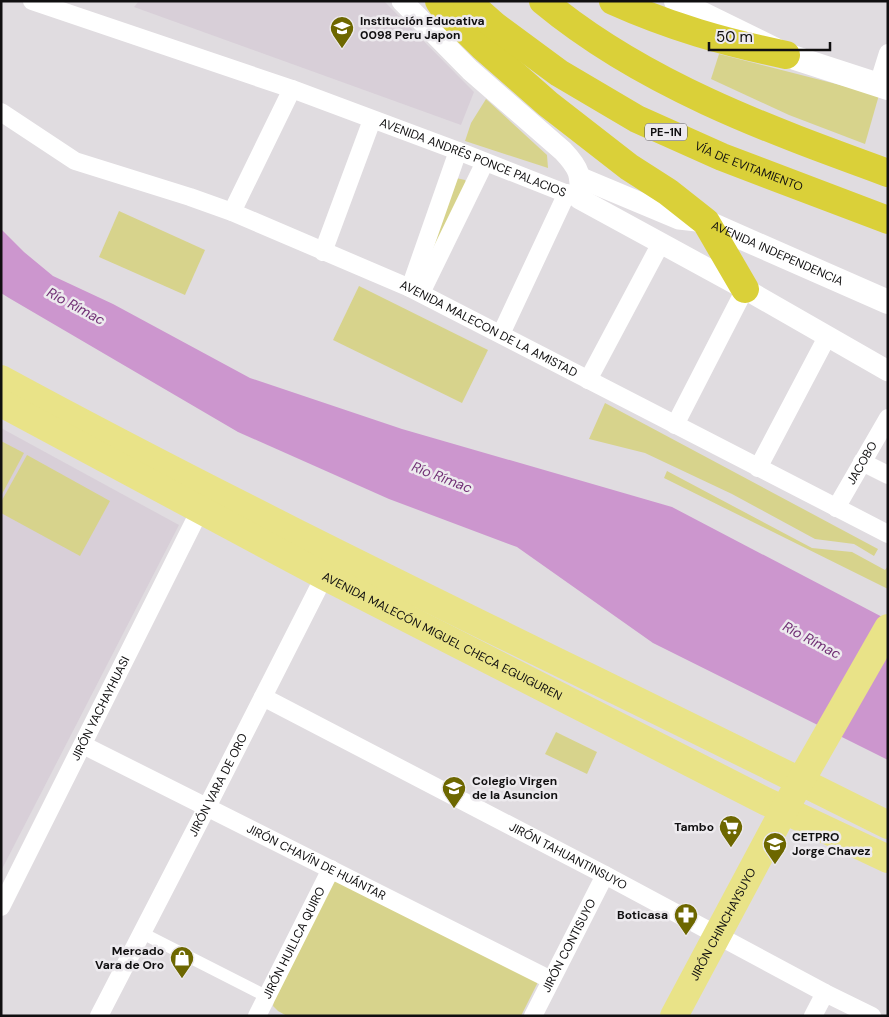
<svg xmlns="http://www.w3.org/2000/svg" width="889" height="1017" viewBox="0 0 889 1017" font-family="'DM Sans',sans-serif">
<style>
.built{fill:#d8cfd8}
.green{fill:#d7d38c}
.water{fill:#cc96ce}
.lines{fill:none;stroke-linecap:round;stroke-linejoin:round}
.pedestrian{stroke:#fff;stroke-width:12}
.minor{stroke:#fff;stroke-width:18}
.tertiary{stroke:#fff;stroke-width:21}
.secondary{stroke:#fff;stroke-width:24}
.primary{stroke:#e9e388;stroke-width:28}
.motorway{stroke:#dad039;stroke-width:28}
.labels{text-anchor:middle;stroke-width:5;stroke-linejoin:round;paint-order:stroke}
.shield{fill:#edeaee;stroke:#525153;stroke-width:1}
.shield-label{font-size:11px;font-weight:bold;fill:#100f10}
.poi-label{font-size:12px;font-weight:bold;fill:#100f10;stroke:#edeaee;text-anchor:start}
.street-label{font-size:12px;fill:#100f10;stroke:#edeaee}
.water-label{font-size:14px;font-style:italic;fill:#713075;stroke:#edeaee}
</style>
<rect width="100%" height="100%" fill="#e0dce0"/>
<g class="built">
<path d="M139,1H384L474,92L461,125L134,7Z"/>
<path d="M1,428L179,525L1,871Z"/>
</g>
<g class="green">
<path d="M719,54L879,95L865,144L789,115L711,79Z"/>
<path d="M486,99L547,155L548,168L465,141L471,123Z"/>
<path d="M456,178L465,180L468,184L421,274Z"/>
<path d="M119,211L205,250L185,295L99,257Z"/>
<path d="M359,286L488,350L462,403L333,340Z"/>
<path d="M605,403L878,549L874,556L854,544L815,539L732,494L645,453L589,439Z"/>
<path d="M1,441L24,453L1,496Z"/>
<path d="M27,455L110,501L80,556L1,513V502Z"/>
<path d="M667,471L812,548L852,552L885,570L888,566V589L664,478Z"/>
<path d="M556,732L597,752L587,774L545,754Z"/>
<path d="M331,879L538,982L521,1016H287L278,1011L273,1006L274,1000Z"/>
</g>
<path class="water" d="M1,229L24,252L53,276L113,304L250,378L402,429L672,507L888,620V760L653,643L517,547L389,499L238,432L9,298L1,293Z"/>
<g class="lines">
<path class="pedestrian" d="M142,933L266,996"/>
<g class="minor">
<path id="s1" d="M32,1L292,89L458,151L580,199"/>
<path d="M878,85L888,53"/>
<path id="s2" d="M1,112L75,161L190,197L232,212L410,288L888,534"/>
<path d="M232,212L292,89"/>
<path d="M323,252L372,120"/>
<path d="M410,288L458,151"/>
<path d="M421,293L485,162"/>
<path d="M501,334L567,193"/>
<path d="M588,380L661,243"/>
<path d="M675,425L745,289"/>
<path d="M862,462L888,475"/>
<path d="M758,468L827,337"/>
<path id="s3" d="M836,508L888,418"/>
<path id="s4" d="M263,697L605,875L825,993L872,1016"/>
<path id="s5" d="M83,745L551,980"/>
<path id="s6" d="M1,907L200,510"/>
<path id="s7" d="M99,1016L207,807L329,567"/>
<path id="s8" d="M257,1016L331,869"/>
<path id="s9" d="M533,1016L605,875"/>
<path d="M813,1016L825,993"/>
</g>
<g class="tertiary">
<path d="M402,1L470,70L563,151C580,169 581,175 580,199L745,289L888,371"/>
<path d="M581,178L679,219L706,222"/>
</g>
<g class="secondary">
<path d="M676,1L786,55L888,88"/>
<path id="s10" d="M706,222L888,302"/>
</g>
<g class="primary">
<path d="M1,379C292,537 592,676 888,825"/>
<path id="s11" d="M1,403L324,576L765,801L888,859"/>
<path id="s12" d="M674,1016L784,810L888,628"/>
</g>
<g class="motorway">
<path d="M439,1L445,10L483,47L548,104L629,167L668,192L706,222L745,289"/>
<path id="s13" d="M467,1L494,25L559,73L637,119L722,157L888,220"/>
<path d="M543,1C643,84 767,129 888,173"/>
<path d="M613,1C671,27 724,42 786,55"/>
</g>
</g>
<defs>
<g id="school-pin" transform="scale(1.25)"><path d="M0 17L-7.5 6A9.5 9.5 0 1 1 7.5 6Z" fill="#6d6700" stroke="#edeaee"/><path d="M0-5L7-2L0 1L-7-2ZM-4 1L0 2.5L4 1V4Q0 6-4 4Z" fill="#fff"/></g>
<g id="supermarket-pin" transform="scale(1.25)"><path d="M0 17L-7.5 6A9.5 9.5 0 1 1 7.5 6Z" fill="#6d6700" stroke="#edeaee"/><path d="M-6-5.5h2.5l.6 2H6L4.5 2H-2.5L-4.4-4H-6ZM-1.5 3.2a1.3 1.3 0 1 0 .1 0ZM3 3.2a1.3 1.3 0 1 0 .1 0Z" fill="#fff"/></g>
<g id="university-pin" transform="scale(1.25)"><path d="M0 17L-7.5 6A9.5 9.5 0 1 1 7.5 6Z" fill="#6d6700" stroke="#edeaee"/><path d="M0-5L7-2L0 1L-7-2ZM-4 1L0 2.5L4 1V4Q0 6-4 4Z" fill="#fff"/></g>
<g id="pharmacy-pin" transform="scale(1.25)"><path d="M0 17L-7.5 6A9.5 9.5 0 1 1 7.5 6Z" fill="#6d6700" stroke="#edeaee"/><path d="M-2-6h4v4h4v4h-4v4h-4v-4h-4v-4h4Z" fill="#fff"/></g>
<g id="shop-pin" transform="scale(1.25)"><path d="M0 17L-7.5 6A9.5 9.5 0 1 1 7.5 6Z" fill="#6d6700" stroke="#edeaee"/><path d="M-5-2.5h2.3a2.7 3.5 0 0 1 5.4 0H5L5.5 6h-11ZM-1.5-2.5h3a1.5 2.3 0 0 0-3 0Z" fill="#fff"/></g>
</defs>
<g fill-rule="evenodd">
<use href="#school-pin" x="342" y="28"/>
<use href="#school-pin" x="454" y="788"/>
<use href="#supermarket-pin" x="731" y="827"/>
<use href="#university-pin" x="775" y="844"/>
<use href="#pharmacy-pin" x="686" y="915"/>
<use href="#shop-pin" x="182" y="958"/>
</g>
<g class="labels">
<rect class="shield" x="645" y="123.5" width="42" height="17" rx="4"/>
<g class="shield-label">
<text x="666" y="136">PE-1N</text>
</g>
<g class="poi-label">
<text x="360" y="25">Institución Educativa<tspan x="360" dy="14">0098 Peru Japon</tspan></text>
<text x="472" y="785">Colegio Virgen<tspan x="472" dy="14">de la Asuncion</tspan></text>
<text x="714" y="831" text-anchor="end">Tambo</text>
<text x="792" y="841">CETPRO<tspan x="792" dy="14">Jorge Chavez</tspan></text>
<text x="668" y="919" text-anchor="end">Boticasa</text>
<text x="164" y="955" text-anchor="end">Mercado<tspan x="164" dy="14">Vara de Oro</tspan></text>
</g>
<g class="street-label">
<text dy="4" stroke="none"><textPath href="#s1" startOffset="468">AVENIDA ANDRÉS PONCE PALACIOS</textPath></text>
<text dy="4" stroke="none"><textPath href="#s13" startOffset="329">VÍA DE EVITAMIENTO</textPath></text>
<text dy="4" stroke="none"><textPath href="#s10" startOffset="78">AVENIDA INDEPENDENCIA</textPath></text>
<text dy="4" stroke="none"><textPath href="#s2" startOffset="536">AVENIDA MALECON DE LA AMISTAD</textPath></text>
<text dy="4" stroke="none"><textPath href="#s3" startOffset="52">JACOBO</textPath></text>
<text dy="4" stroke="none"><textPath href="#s11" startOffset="499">AVENIDA MALECÓN MIGUEL CHECA EGUIGUREN</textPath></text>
<text dy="4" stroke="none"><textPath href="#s6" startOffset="222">JIRÓN YACHAYHUASI</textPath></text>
<text dy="4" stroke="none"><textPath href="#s7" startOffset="260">JIRÓN VARA DE ORO</textPath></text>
<text dy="4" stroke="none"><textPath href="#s4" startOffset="344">JIRÓN TAHUANTINSUYO</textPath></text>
<text dy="4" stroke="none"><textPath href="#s5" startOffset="261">JIRÓN CHAVÍN DE HUÁNTAR</textPath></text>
<text dy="4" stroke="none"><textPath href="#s12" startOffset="104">JIRÓN CHINCHAYSUYO</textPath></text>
<text dy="4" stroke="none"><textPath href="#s8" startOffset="82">JIRÓN HUILLCA QUIRO</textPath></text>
<text dy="4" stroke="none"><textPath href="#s9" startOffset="79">JIRÓN CONTISUYO</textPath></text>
</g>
<g class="water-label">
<text transform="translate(76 306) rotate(28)" y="5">Río Rímac</text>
<text transform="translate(442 477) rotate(21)" y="5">Río Rímac</text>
<text transform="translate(812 640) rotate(28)" y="5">Río Rímac</text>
</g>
</g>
<rect width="889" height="1017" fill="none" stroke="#100f10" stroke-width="5"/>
<path d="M709 42v8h121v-8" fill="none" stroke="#100f10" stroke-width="2.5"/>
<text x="716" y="42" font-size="15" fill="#100f10" stroke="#edeaee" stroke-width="4" paint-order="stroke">50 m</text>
</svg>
